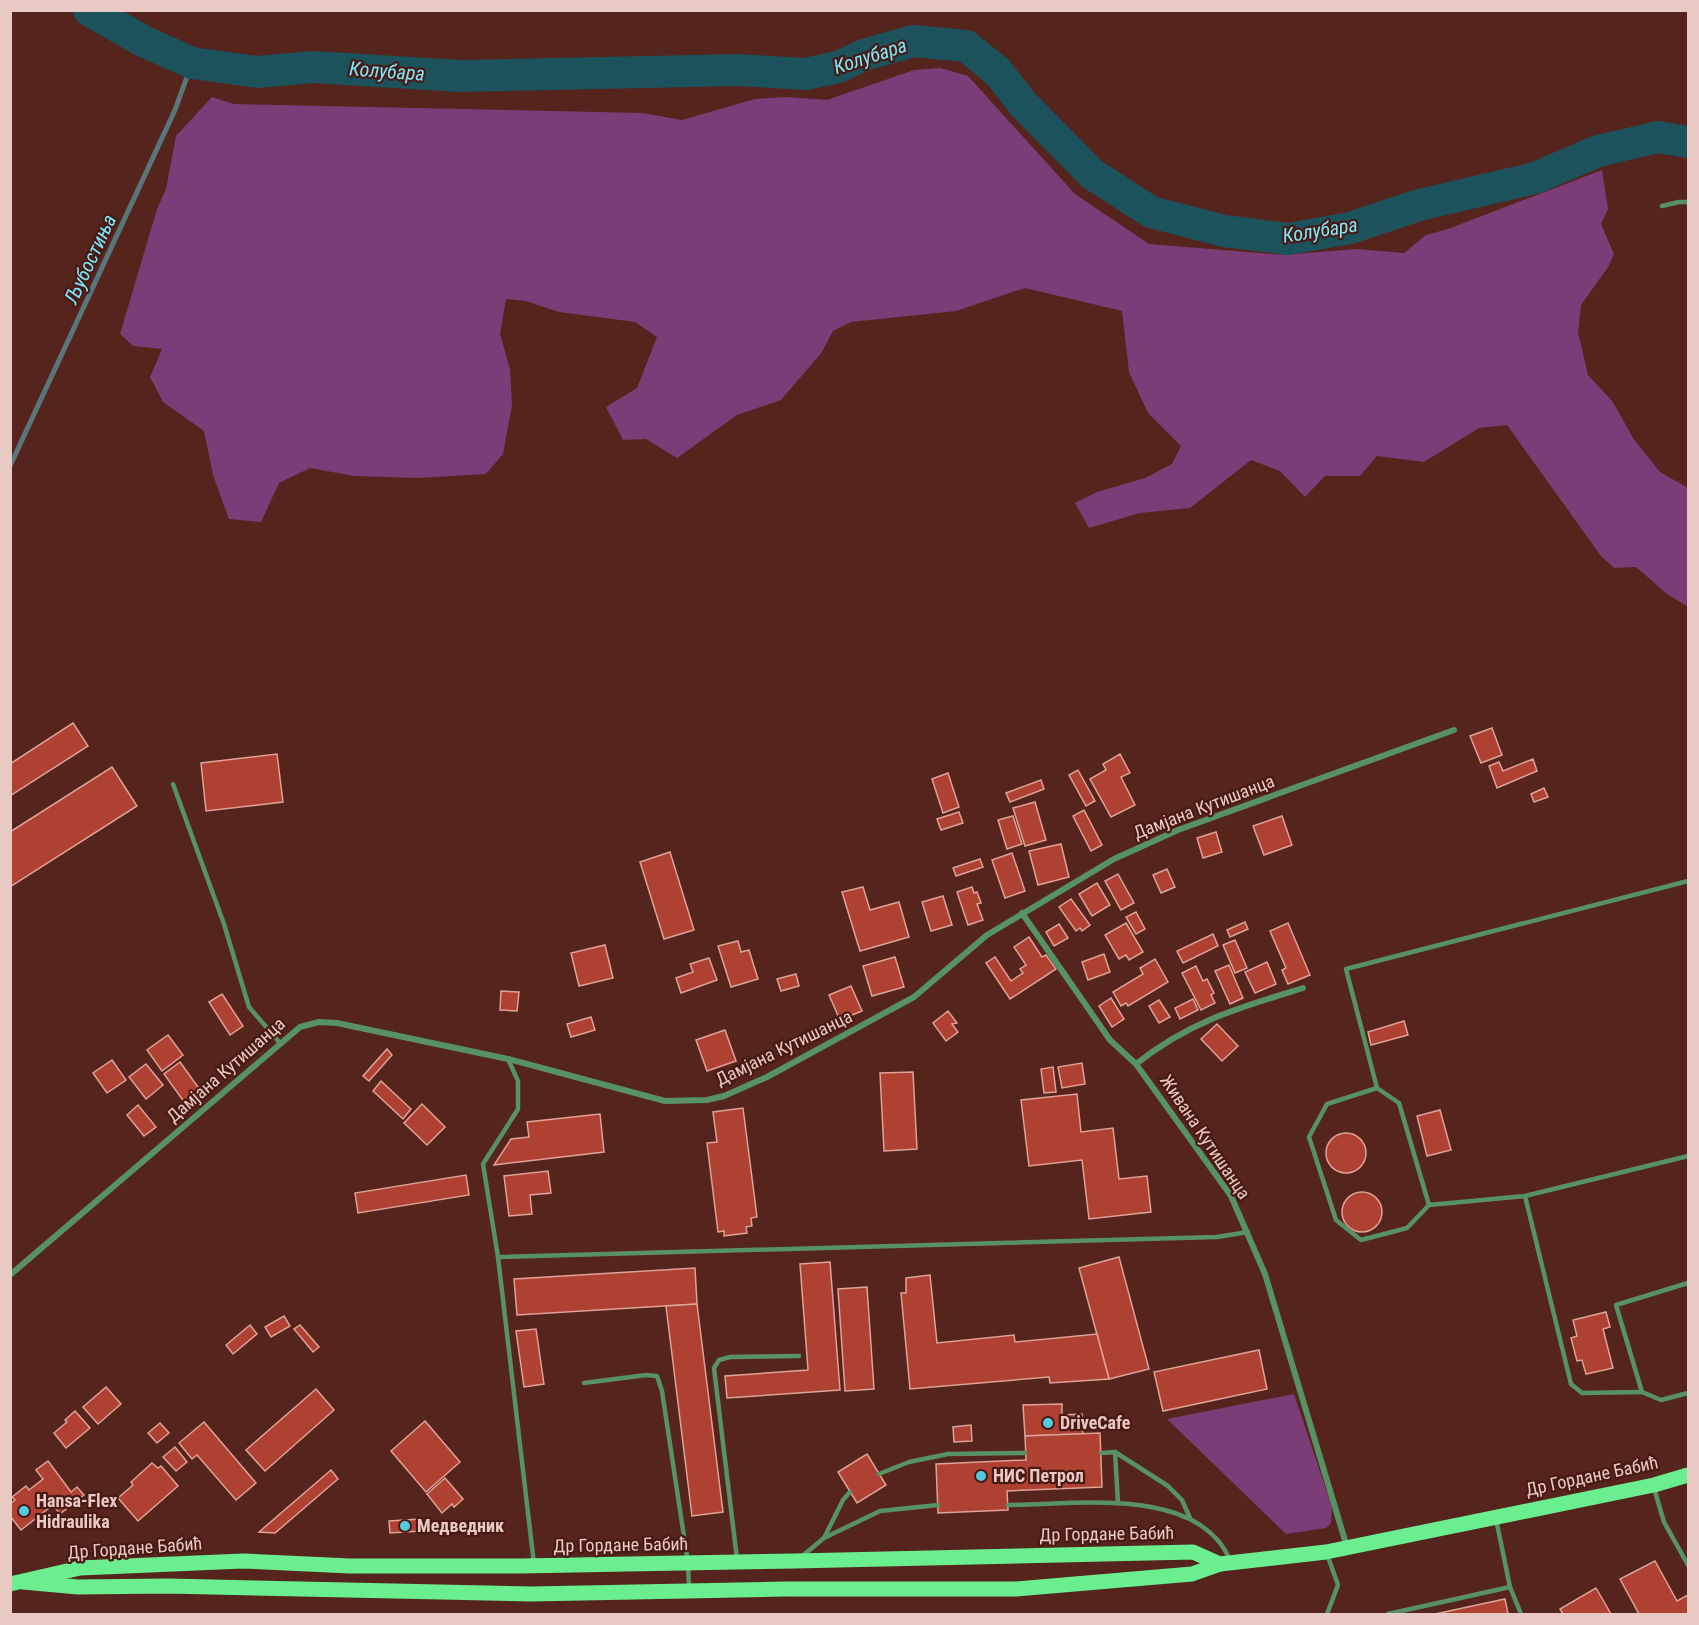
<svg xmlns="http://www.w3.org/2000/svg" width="1699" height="1625" viewBox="0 0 1699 1625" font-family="'Roboto Condensed',sans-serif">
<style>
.green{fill:#7c3c77}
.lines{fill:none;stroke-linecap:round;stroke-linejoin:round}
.stream{stroke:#59767a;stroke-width:5}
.river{stroke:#1b525b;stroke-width:32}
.building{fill:#ae4132;stroke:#dea297;stroke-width:1.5}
.lane{stroke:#579265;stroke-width:4.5}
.street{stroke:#579265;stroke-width:6}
.primary{stroke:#6bee90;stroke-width:15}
.poi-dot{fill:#54cade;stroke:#491a13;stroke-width:2}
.labels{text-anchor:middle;stroke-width:4.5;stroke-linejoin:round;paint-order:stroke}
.street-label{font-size:18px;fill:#e9c9c3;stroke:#491a13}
.poi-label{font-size:18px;font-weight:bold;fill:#e9c9c3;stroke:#491a13;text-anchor:start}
.water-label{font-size:20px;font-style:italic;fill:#7ae9fd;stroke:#491a13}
</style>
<rect width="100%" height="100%" fill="#55241d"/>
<g class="green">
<path d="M940,68L968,76L1075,194L1149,244L1283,255L1357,249L1404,253L1426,235L1448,229L1602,170L1608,209L1601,224L1614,254L1608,267L1581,305L1578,332L1588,375L1613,402L1633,438L1660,472L1688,488V619L1687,606L1667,594L1636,567L1614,568L1601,556L1507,425L1479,428L1424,462L1377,456L1360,476H1325L1305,497L1280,471L1251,460L1190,508L1140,513L1089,528L1075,503L1097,492L1145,478L1172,464L1181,446L1148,413L1129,372L1122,311L1025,288L956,311L851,322L833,331L822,352L781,400L737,415L677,458L646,439L623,440L606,407L637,388L657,337L635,322L559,312L526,301L506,299L500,334L510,369L512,405L503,454L486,474L417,478L354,476L310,468L279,483L261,522L229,519L213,475L204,431L163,402L150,377L162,349L133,346L120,334L157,209L166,189L176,136L212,97L233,104L642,113L682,120L755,99L786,97L827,100L914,70Z"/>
<path d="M1294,1394L1332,1507L1331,1523L1326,1528L1286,1534L1167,1419Z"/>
</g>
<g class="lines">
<path class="stream" d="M10,466L175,110L192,63"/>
<path class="river" d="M89,10L143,41L192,63L257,72L314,67L459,76L737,70L806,74L838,67L864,55L913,41L966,46L997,71L1024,105L1092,174L1151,212L1224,231L1288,239L1350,228L1419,205L1535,178L1598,151L1658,137L1688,142"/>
</g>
<g class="building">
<path d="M73,723L88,746L10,796V764Z"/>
<path d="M1492,728L1502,755L1481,763L1470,736Z"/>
<path d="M277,754L283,802L206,811L201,763Z"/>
<path d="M1120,754L1130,773L1121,777L1135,805L1111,817L1090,779L1106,770L1103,764Z"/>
<path d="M1533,759L1537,771L1497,788L1489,766L1499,762L1503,771Z"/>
<path d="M112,767L137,806L10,887V832Z"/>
<path d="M1078,770L1095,801L1086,806L1069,775Z"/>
<path d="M948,773L959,807L943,813L932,779Z"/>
<path d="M1041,780L1044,789L1010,802L1006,793Z"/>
<path d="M1544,788L1548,797L1534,802L1531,794Z"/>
<path d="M1035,802L1046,840L1025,846L1013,808Z"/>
<path d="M1084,810L1102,845L1091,851L1073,816Z"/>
<path d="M959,812L963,823L941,830L937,819Z"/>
<path d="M1013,816L1022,844L1007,849L998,820Z"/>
<path d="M1282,816L1292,845L1264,855L1253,826Z"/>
<path d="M1216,832L1222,852L1203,858L1197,838Z"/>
<path d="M1061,844L1069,877L1038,885L1029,851Z"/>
<path d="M670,852L694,930L664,939L640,862Z"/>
<path d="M1012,853L1025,891L1005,898L992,860Z"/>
<path d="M980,859L983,867L956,876L953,868Z"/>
<path d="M1167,869L1175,887L1161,893L1153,875Z"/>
<path d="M1118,874L1134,903L1121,910L1105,881Z"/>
<path d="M1097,883L1110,905L1092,916L1079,894Z"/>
<path d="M863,887L870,910L899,902L909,937L860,951L842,892Z"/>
<path d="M972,887L974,893L977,892L981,903L977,904L983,920L968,925L957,892Z"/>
<path d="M943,896L952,925L931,931L922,902Z"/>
<path d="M1071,899L1090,925L1082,931L1080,928L1076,931L1059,907Z"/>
<path d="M1136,912L1145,929L1136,934L1126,917Z"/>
<path d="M1245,922L1248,929L1230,937L1227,930Z"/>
<path d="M1126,923L1143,952L1129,960L1126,955L1119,959L1105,935Z"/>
<path d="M1288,923L1310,975L1288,984L1282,970L1286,968L1270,931Z"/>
<path d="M1059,924L1068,938L1054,946L1046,932Z"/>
<path d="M1213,934L1218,946L1183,963L1177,951Z"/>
<path d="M1029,937L1042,957L1046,955L1056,969L1010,999L986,963L995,957L1011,981L1023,973L1020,969L1026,965L1014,947Z"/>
<path d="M1235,940L1247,968L1235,973L1223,945Z"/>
<path d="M738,941L741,952L749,950L758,979L731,987L718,946Z"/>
<path d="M605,945L613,978L579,986L571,953Z"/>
<path d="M1104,954L1110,972L1088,980L1082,962Z"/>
<path d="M895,957L904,987L872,996L863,966Z"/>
<path d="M709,958L717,980L681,993L676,978L693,972L690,964Z"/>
<path d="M1155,959L1168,982L1128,1006L1126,1003L1121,1006L1113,992L1143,974L1140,968Z"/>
<path d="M1267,962L1276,984L1255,993L1245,972Z"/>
<path d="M1229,965L1243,998L1230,1004L1215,971Z"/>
<path d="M1196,966L1203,981L1207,979L1214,993L1211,995L1215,1003L1201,1010L1182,973Z"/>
<path d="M796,974L799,986L781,991L777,979Z"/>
<path d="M851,986L862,1011L840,1020L829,995Z"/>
<path d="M501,991L519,992L517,1011L500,1010Z"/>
<path d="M222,994L243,1026L230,1035L209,1002Z"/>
<path d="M1111,998L1124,1019L1112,1027L1099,1006Z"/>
<path d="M1193,999L1198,1010L1180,1019L1175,1008Z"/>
<path d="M1159,1000L1170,1017L1159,1023L1149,1006Z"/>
<path d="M948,1011L957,1023L952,1024L958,1032L946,1041L933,1023Z"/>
<path d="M591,1017L595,1030L571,1037L567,1024Z"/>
<path d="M1404,1021L1408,1035L1371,1045L1368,1032Z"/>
<path d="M1217,1024L1238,1046L1222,1061L1201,1039Z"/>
<path d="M725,1030L736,1061L707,1071L696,1040Z"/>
<path d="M168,1035L183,1055L162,1071L147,1050Z"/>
<path d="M387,1049L392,1055L369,1081L363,1076Z"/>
<path d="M112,1060L126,1080L107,1093L93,1073Z"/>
<path d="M180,1062L203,1094L187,1106L164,1074Z"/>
<path d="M1082,1063L1085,1084L1062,1088L1058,1067Z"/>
<path d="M146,1064L163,1085L146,1099L129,1077Z"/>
<path d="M1053,1067L1056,1092L1044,1093L1041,1069Z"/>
<path d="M913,1072L917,1149L884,1151L880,1073Z"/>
<path d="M381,1081L411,1109L403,1119L373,1091Z"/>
<path d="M1077,1094L1081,1132L1113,1128L1119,1179L1147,1176L1151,1212L1089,1219L1082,1160L1029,1166L1021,1100Z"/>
<path d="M422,1104L445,1127L427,1145L404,1123Z"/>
<path d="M138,1105L156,1127L144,1136L127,1115Z"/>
<path d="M743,1108L757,1217L751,1218L752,1226L746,1227L747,1233L724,1236V1231L718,1232L707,1143L717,1142L713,1112Z"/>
<path d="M1440,1110L1451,1150L1427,1156L1417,1116Z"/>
<path d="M600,1114L604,1152L494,1165L511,1139L529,1137L527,1122Z"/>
<circle cx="1346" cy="1153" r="20"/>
<path d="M548,1171L551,1193L530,1195L532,1214L509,1216L504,1176Z"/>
<path d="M466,1175L469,1195L358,1213L355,1193Z"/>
<circle cx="1362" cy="1212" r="20"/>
<path d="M1119,1257L1149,1369L1109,1379L1079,1268Z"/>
<path d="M830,1262L840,1390L727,1398L725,1376L808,1370L800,1264Z"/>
<path d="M695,1268L697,1304L517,1315L514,1279Z"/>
<path d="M930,1275L937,1343L1014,1335L1015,1342L1097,1334L1109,1379L1050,1383L1049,1377L910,1389L901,1293H906V1278Z"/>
<path d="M867,1287L874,1389L845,1391L838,1289Z"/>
<path d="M697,1304L723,1512L692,1516L666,1306Z"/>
<path d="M1606,1312L1610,1327L1603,1329L1613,1368L1586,1374L1582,1360L1577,1361L1571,1338L1577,1336L1573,1320Z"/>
<path d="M284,1316L290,1326L271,1337L265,1327Z"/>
<path d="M250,1325L257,1334L233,1354L226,1345Z"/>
<path d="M300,1325L319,1347L313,1352L294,1329Z"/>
<path d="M536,1329L544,1384L524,1387L516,1331Z"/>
<path d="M1259,1350L1267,1389L1163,1411L1154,1372Z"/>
<path d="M106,1387L121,1404L98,1424L83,1407Z"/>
<path d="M316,1389L334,1410L265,1471L246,1450Z"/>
<path d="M1062,1404V1415L1082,1414L1083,1434L1025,1436L1023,1405Z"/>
<path d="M75,1411L90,1428L66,1448L54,1433L67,1422L65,1420Z"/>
<path d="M425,1421L460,1462L426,1492L391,1451Z"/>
<path d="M204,1422L256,1483L236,1500L197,1455L192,1459L179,1443Z"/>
<path d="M160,1423L169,1433L157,1443L148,1433Z"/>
<path d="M971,1425L972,1441L954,1442L953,1427Z"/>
<path d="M1100,1433L1102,1487L1007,1491L1008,1510L938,1513L936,1464L1026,1460L1025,1436Z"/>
<path d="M175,1447L187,1462L176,1471L163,1457Z"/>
<path d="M867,1454L886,1485L857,1503L838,1472Z"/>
<path d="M48,1461L71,1492L77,1487L84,1495L60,1514L53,1505L21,1530L10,1516V1504L15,1500L12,1497L26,1486L29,1490L43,1479L36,1470Z"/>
<path d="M152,1463L158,1468L161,1466L178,1486L138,1521L118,1498L133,1485L131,1482Z"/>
<path d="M331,1470L338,1479L275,1533L259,1532Z"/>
<path d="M445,1478L463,1499L454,1507L452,1504L442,1513L427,1494Z"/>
<path d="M420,1519L421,1531L390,1533L389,1521Z"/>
<path d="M1655,1561L1677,1601L1688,1595V1614H1639L1620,1579Z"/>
<path d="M1596,1588L1611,1614H1563L1560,1609Z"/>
<path d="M1505,1599L1508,1614H1435Z"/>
</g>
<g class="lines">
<g class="lane">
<path d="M1662,206L1679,202H1688"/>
<path d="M173,784L224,924L249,1007L280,1043"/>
<path d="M1377,1088L1399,1103L1429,1205L1407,1228L1361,1240L1336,1220L1309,1137L1327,1104L1377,1088L1346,969L1688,881"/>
<path d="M1525,1196L1571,1384L1582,1393L1642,1392"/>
<path d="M1429,1205L1525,1196L1688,1156"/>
<path d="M498,1257L483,1164L518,1109V1081L508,1059"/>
<path d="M1688,1283L1616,1305L1642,1392L1661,1400L1688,1393"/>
<path d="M584,1383L646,1375L657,1376L662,1391L688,1563L689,1589"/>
<path d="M1115,1452L1118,1503"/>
<path d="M1101,1453L1115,1452L1168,1486L1182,1500L1190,1518"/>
<path d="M879,1474L909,1462L948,1454L1025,1453"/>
<path d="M1654,1488L1664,1522L1688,1565"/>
<path d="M1008,1505C1074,1505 1198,1485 1230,1560"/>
<path d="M1496,1519L1510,1587"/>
<path d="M824,1538L843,1500L850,1492"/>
<path d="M1327,1554L1338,1585L1327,1614"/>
<path d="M801,1557L824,1538L880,1511L938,1505"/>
<path d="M737,1559L714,1368L719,1360L730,1357L799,1356"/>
<path d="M534,1564L498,1257L1217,1237L1248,1232"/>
<path d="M1388,1614L1510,1587L1521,1614"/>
</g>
<g class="street">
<path d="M1022,913L1110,1040L1136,1064L1231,1196L1265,1274L1347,1547"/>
<path d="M1136,1064C1190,1021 1238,1008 1303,988"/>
<path d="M10,1275L300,1027L319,1022L337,1023L508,1059L665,1101L707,1100L724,1096L767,1077L914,997L987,935L1114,859L1178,830L1454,730"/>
</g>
<g class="primary">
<path d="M23,1582L78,1587L168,1586L531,1594L785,1589H1016L1192,1574L1220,1564L1326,1552L1654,1485L1688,1475"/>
<path d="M10,1584L80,1568L243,1561L350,1566H520L795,1561L1193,1552L1220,1564"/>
</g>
</g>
<g class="poi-dot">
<circle cx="1048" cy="1423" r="6"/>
<circle cx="981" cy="1476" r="6"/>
<circle cx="24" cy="1511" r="6"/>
<circle cx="405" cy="1526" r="6"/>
</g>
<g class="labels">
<g class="street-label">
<text transform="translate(1204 807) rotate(-21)" y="6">Дамјана Кутишанца</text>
<text transform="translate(784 1048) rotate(-26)" y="6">Дамјана Кутишанца</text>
<text transform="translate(226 1070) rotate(-41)" y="6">Дамјана Кутишанца</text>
<text transform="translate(1205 1137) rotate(56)" y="6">Живана Кутишанца</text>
<text transform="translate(1592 1476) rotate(-12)" y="6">Др Гордане Бабић</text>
<text transform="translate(1107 1534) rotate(-1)" y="6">Др Гордане Бабић</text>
<text transform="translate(621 1545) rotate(-1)" y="6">Др Гордане Бабић</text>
<text transform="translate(135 1548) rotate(-4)" y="6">Др Гордане Бабић</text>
</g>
<g class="poi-label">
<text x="1060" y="1429">DriveCafe</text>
<text x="993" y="1482">НИС Петрол</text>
<text x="36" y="1507">Hansa-Flex<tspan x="36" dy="21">Hidraulika</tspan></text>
<text x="417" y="1532">Медведник</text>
</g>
<g class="water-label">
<text transform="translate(870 56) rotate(-18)" y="7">Колубара</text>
<text transform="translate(387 71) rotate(4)" y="7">Колубара</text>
<text transform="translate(1320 230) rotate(-9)" y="7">Колубара</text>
<text transform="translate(90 259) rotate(-65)" y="7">Љубостиња</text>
</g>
</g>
<rect width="1699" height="1625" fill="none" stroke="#e9c9c3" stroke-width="24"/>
</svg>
